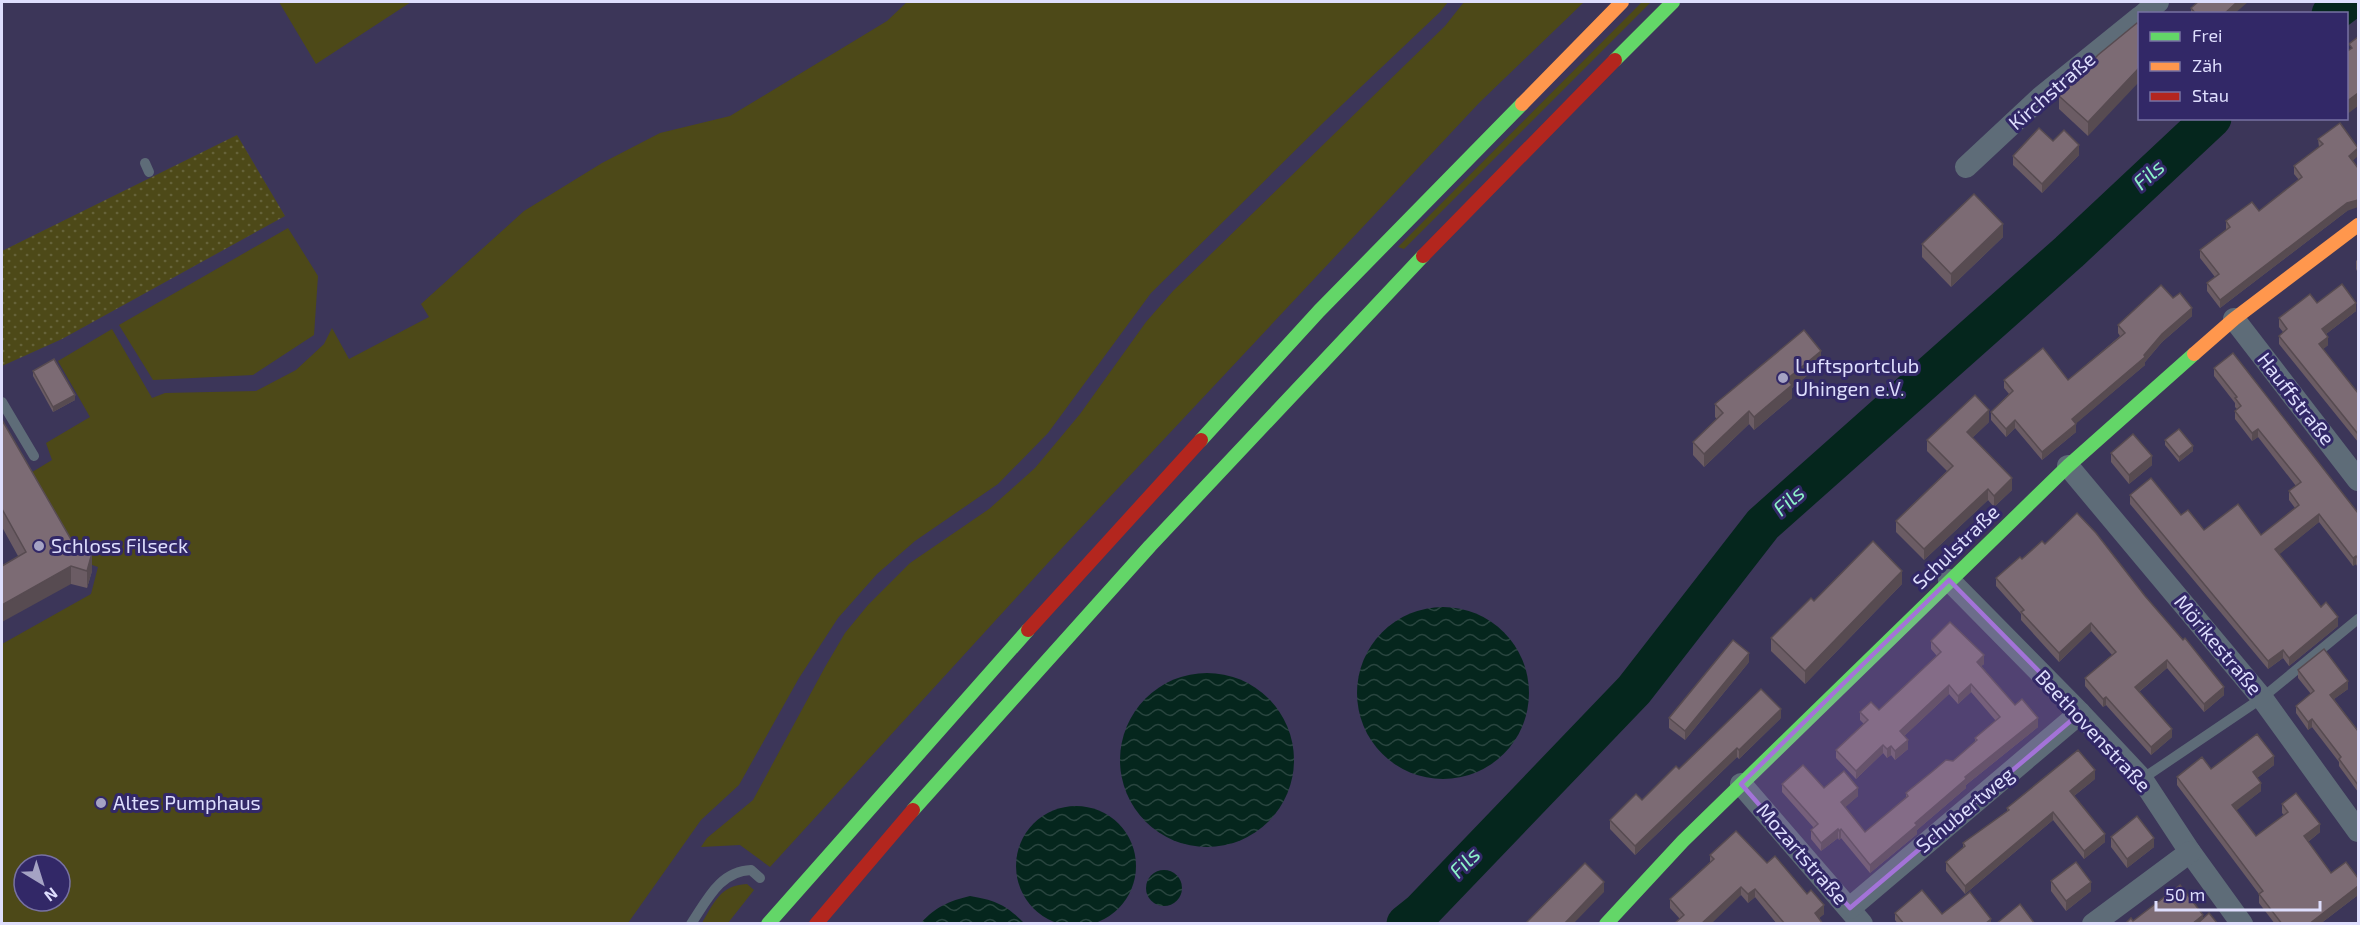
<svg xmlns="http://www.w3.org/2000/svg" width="2360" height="925" viewBox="0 0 2360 925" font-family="'Exo 2',sans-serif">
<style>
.green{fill:#4d4918;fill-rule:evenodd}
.park{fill:url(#park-dots)}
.water{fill:url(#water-waves)}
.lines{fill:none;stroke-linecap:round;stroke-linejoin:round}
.river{stroke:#05261d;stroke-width:39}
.lane{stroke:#5e6c78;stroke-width:10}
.street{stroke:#5e6c78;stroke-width:22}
.fast{stroke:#63d668;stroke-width:14}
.slow{stroke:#ff974d;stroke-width:14}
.jam{stroke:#b3261e;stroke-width:14}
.wall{fill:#6b5c64}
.shaded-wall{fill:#574b51}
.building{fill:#7c6b74;stroke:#574b51;stroke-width:1.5}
.marked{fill:#a373d8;fill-opacity:0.2;stroke:#a373d8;stroke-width:4.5;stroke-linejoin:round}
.poi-dot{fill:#a5a3c4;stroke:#322867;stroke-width:2}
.labels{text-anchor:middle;stroke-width:6;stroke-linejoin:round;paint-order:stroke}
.street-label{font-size:20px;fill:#dedefd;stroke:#322867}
.poi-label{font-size:20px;fill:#dedefd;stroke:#322867;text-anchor:start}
.water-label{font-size:21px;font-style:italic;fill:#8df3ca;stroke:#322867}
</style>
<defs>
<pattern id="park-dots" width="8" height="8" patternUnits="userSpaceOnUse" patternTransform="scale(1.5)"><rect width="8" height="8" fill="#4d4918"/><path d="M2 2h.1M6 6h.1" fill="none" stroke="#66633a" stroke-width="1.8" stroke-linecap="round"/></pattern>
<pattern id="water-waves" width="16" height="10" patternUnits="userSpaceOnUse" patternTransform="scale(1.5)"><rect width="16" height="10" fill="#05261d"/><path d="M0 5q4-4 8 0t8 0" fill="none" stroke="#29453f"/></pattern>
</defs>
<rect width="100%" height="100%" fill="#3c3659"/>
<g class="green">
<path d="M279,2H411L316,64Z"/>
<path d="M907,2H1448L1440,12L1325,121L1151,293L1048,433L998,484L915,541L877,574L838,618L799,678L739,785L701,820L628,923H2V644L91,594L98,567L78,560L29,474L52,460L46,443L90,417L58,361L112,329L152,398L165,393L256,391L296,370L324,344L332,328L349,359L429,317L421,304L524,211L602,163L660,133L730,116L887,21ZM24,865H60V901H24Z"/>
<path d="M1464,2H1584L1479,103L1047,564L770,867L740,845L701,847L707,838L753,800L825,667L845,633L868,605L910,563L989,509L1035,468L1080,414L1146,322L1173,291L1445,26Z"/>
<path d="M1642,2H1651L1404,249L1398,247Z"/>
<path d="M288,228L318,276L314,335L253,375L153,380L119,325Z"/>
<path d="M747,884L754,890L728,923H702C714,903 720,885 747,884Z"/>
</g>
<path class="park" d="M237,135L285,216L62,339L2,366V251Z"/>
<g class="water">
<circle cx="1443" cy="693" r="86"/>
<circle cx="1207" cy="760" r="87"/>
<circle cx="1076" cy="866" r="60"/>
<circle cx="1164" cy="888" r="18"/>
<path d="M970,896C995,900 1006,905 1024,923H921C935,907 949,901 970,896Z"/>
</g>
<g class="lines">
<g class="river">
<path d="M2331,14L2347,2"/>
<path d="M1406,924L1421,912L1634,690L1763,524L2069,252L2212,118"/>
</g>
<g class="lane">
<path d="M145,163L149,172"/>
<path d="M2,402L34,456"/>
<path d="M2142,779L2262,698L2358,619"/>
<path d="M691,924C707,900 720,871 751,870L760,878"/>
</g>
<g class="street">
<path d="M2144,14L2158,2"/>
<path d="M1966,167L2041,97L2140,17"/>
<path d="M2234,319L2358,480"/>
<path d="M2068,466L2262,698L2358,831"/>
<path d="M1949,580L2080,713L2142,779L2190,852L2242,924"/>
<path d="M1741,784L1862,924"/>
<path d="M1850,908L2080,713"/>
<path d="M2093,924L2190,852"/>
</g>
<g class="fast">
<path d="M1615,60L1673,2"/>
<path d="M1201,440L1319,311L1522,104"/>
<path d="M913,810L1150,546L1423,256"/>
<path d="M768,924L1028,630"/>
<path d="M1606,924L1683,841L2068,466L2194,354"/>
</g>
<g class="slow">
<path d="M1522,104L1622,2"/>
<path d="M2194,354L2234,319L2358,225"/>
</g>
<g class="jam">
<path d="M1423,256L1615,60"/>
<path d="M1028,630L1201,440"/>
<path d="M816,924L913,810"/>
</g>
</g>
<g class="wall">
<path d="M2191,8L2234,14H2191Z"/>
<path d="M2098,55L2088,136L2059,109V96Z"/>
<path d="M2318,139L2353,161L2347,211L2220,308L2207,291V283L2215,277L2200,258V250L2226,230V221L2259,211L2299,180L2294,174V166L2319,147Z"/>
<path d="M2053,141L2079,155L2042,193L2013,165V156Z"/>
<path d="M2003,237L1951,287L1922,257V244Z"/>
<path d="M2358,259V273L2356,269V261Z"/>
<path d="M2173,298L2192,316L2162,342L2145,362V365L2076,423V432L2042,460L2015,428L2006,437L1991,420V412L2009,394L2004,388V380H2068L2120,336L2118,333V325Z"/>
<path d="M2317,303L2356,311L2326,334L2328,345L2323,349L2358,393V442L2279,344V336L2283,332L2279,327V318Z"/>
<path d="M1821,364L1792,388V398L1754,430L1749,424L1704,467L1693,455V442L1717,419L1715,417V404Z"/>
<path d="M2214,368L2358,513V568L2356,564L2353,566L2319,522L2279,554L2321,607L2338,626L2289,666L2283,658L2268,669L2130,504V495L2181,515L2204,530L2261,535L2295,508L2289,500V491L2296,486L2258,437L2252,441L2235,419V411L2237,409L2235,407V403L2214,376Z"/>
<path d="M33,371L75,400L53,412L33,376Z"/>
<path d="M2,420L76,548L92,571L87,588L71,584L18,556L2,527Z"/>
<path d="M1989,422L1972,438L2012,490L1994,507L1988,500L1924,560L1896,532V521L1947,471L1927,451V440Z"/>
<path d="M2165,440L2193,451L2179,462L2165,445Z"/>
<path d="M2111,453L2152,465L2129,484L2111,462Z"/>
<path d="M2045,544L2145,596L2224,695L2204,712L2167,668L2139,692L2172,737L2151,755L2106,705L2103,707L2085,686V678L2112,655L2091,631L2059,662L2021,620V614L1996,586V578Z"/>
<path d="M1902,584L1805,684L1771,651V638L1814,601Z"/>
<path d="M1931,641L1984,664L1981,666L2015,705L2038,727L1966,785V788L1917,830V834L1870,873L1841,838L1839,840L1838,838L1821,851L1811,839V830L1814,828L1782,792V784L1824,788L1858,796L1845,807L1865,832L1906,798V793L1953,761L1975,742V738L1996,721L1971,692L1958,704L1949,694L1904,736L1908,749L1895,760L1891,755L1887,758L1883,753L1856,779L1836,758V750L1864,724L1860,720V712L1879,710L1937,656L1931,649Z"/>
<path d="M1749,662L1685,740L1669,728V718Z"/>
<path d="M2298,670L2348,689L2334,699L2358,731V792L2339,766V762L2312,727L2308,730L2296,713V706L2311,694L2298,678Z"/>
<path d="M1781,718L1739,759L1737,757L1635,855L1610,829V820L1642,800L1679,769Z"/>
<path d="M2274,765L2257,778L2261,791L2236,810L2256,836L2284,815L2282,813V804L2320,832L2308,842L2331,873L2358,895L2320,924H2275L2259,903V894L2177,785V777L2211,769Z"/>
<path d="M2095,779L2074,796L2105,842L2084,859L2053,820L1965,894L1946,871V862L1963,848V843L2007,811V808Z"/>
<path d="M2111,837L2154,847L2127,868L2111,847Z"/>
<path d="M1710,855L1767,863L1824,914L1819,918L1823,924H1777L1755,897L1748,903L1741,895L1680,919L1670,908V899L1710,862Z"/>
<path d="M2051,881L2091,891L2066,911L2051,891Z"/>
<path d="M1895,913L1942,914L1991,924H1898L1895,920Z"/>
</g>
<g class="shaded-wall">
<path d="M2237,2H2248L2234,14H2224Z"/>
<path d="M2139,68V82L2088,136V122Z"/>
<path d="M2358,93V106L2346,115V102Z"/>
<path d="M2079,145V155L2042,193V184Z"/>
<path d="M2358,149V156L2349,164V156Z"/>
<path d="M2358,200V207L2347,211L2220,308V300L2347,203Z"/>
<path d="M2003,224V237L1951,287V274Z"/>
<path d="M2356,303V311L2322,337V329Z"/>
<path d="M2192,308V316L2162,342L2145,362V365L2072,427V419L2144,355L2162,334Z"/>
<path d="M2328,337V345L2319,353V344Z"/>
<path d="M1821,351V364L1792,388V398L1754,430V417L1787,379Z"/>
<path d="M75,395V400L53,412V407Z"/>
<path d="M1989,410V422L1967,443V432Z"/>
<path d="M1749,411V424L1704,467V454Z"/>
<path d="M2015,420V428L2006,437V429Z"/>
<path d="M2076,424V432L2042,460V452Z"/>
<path d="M2258,429V437L2252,441V433Z"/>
<path d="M2193,446V451L2179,462V457Z"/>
<path d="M2152,456V465L2129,484V475Z"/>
<path d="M2012,478V490L1994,507V496Z"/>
<path d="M1988,489V500L1924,560V549Z"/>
<path d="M2319,514V522L2275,558V549Z"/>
<path d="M92,553V571L87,588V571Z"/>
<path d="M2356,556V564L2353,566V558Z"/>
<path d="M71,566V584L2,622V605Z"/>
<path d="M1902,571V584L1805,684V671Z"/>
<path d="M2338,617V626L2289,666V658Z"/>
<path d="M2091,623V631L2059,662V653Z"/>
<path d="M2283,650V658L2268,669V661Z"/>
<path d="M1749,653V662L1685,740V731Z"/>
<path d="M1984,655V664L1977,670V662Z"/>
<path d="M2167,660V668L2135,695V687Z"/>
<path d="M2348,681V689L2330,702V695Z"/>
<path d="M1971,684V692L1958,704V696Z"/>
<path d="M1949,685V694L1900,740V731Z"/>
<path d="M2224,687V695L2204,712V704Z"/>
<path d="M2106,697V705L2103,707V699Z"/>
<path d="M1781,709V718L1739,759V750Z"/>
<path d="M2038,718V727L1966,785V788L1917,830V834L1870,873V865L1965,777Z"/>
<path d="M2312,719V727L2308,730V722Z"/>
<path d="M2172,729V737L2151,755V747Z"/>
<path d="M1908,740V749L1895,760V751Z"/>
<path d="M1883,745V753L1856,779V771Z"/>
<path d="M1891,746V755L1887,758V749Z"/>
<path d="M1737,748V757L1635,855V846Z"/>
<path d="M2274,756V765L2253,781V772Z"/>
<path d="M2095,770V779L2070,799V791Z"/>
<path d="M2261,783V791L2232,814V805Z"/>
<path d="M1858,788V796L1841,811V802Z"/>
<path d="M2053,812V820L1965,894V886Z"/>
<path d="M2320,824V832L2304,845V836Z"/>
<path d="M1838,829V838L1821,851V843Z"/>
<path d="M1841,829V838L1839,840V831Z"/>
<path d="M2105,834V842L2084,859V851Z"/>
<path d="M2154,838V847L2127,868V859Z"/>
<path d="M1604,882V892L1573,924H1564Z"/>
<path d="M2091,882V891L2066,911V901Z"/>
<path d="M2358,886V895L2320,924H2309Z"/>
<path d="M1741,887V895L1711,924H1701Z"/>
<path d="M1755,889V897L1748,903V894Z"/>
<path d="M1824,905V914L1815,922V913Z"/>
<path d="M2203,915V924H2192Z"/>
<path d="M1991,919V924H1985Z"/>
</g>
<g class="building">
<path d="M2198,2H2237L2224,14H2196L2191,8Z"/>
<path d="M2137,23L2139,25V68L2088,122L2059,96L2098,55Z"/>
<path d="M2358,37V93L2346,102V52L2352,48L2349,44Z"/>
<path d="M2340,123L2358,148L2349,156L2358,168V200L2347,203L2220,300L2207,283L2219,274L2200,250L2230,227L2226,221L2252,202L2259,211L2302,177L2294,166L2323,144L2318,139Z"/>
<path d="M2039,128L2053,141L2064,130L2079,145L2042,184L2013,156Z"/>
<path d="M1974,194L2003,224L1951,274L1922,244Z"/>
<path d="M2342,284L2356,303L2322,329L2328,337L2319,344L2358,393V434L2279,336L2287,329L2279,318L2310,294L2317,303Z"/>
<path d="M2161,285L2173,298L2180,293L2192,308L2162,334L2144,355L2145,357L2072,419L2076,424L2042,452L2015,420L2006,429L1991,412L2013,391L2004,380L2043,348L2068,380L2125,333L2118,325Z"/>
<path d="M1804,330L1821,351L1787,379L1792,385L1754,417L1749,411L1704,454L1693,442L1723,413L1715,404Z"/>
<path d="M2233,353L2358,513V559L2356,556L2353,558L2319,514L2275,549L2321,607L2326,602L2338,617L2289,658L2283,650L2268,661L2130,495L2151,478L2181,515L2188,510L2204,530L2238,504L2261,535L2299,505L2289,491L2301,482L2258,429L2252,433L2235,411L2241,406L2235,398L2237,397L2214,368Z"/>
<path d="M54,359L75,395L53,407L33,371Z"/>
<path d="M1975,395L1989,410L1967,432L2012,478L1994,496L1988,489L1924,549L1896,521L1953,466L1927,440Z"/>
<path d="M2,420L76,548L92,553L87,571L71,566L2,605V566L26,552L2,509Z"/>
<path d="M2179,429L2193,446L2179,457L2165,440Z"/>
<path d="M2133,434L2152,456L2129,475L2111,453Z"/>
<path d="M2077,513L2096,533L2145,596L2183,640L2185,638L2224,687L2204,704L2167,660L2135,687L2172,729L2151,747L2106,697L2103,699L2085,678L2116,652L2091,623L2059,653L2021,612L2024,610L1996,578L2020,557L2022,559L2042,541L2045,544Z"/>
<path d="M1873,541L1902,571L1805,671L1771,638L1811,598L1814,601Z"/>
<path d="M1950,622L1984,655L1977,662L2015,705L2022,699L2038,718L1965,777L1966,779L1915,823L1917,825L1870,865L1841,829L1839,831L1838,829L1821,843L1811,830L1818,824L1782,784L1803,765L1824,788L1844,771L1858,788L1841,802L1865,832L1908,796L1906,793L1933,771L1946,760L1953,761L1977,740L1975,738L2000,717L1971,684L1958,696L1949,685L1900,731L1908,740L1895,751L1891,746L1887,749L1883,745L1856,771L1836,750L1868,720L1860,712L1871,702L1879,710L1941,652L1931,641Z"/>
<path d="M1733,640L1749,653L1685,731L1669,718Z"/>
<path d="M2324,649L2348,681L2330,695L2358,731V785L2339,759L2341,757L2312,719L2308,722L2296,706L2314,691L2298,670Z"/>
<path d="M1761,689L1781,709L1739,750L1737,748L1635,846L1610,820L1636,794L1642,800L1676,766L1679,769Z"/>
<path d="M2257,734L2274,756L2253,772L2261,783L2232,805L2256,836L2288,812L2282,804L2296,793L2320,824L2304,836L2331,873L2346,862L2358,878V886L2309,924H2282L2259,894L2263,891L2177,777L2202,757L2211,769Z"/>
<path d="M2078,750L2095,770L2070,791L2105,834L2084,851L2053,812L1965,886L1946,862L1965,846L1963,843L2009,810L2007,808Z"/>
<path d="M2137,816L2154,838L2127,859L2111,837Z"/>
<path d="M1736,831L1767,863L1775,856L1807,894L1811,890L1824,905L1815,913L1823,924H1785L1755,889L1748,894L1741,887L1701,924H1674L1684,915L1670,899L1714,859L1710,855Z"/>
<path d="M2076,862L2091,882L2066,901L2051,881Z"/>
<path d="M1585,863L1604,882L1564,924H1525Z"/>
<path d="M2180,885L2203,915L2192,924H2125L2131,918L2133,921Z"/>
<path d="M1922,890L1942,914L1970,892L1991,919L1985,924H1904L1895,913Z"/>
<path d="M2020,904L2035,924H1996Z"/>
<path d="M2209,913L2218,924H2197Z"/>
</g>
<path class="marked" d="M1949,580L2080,713L1850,908L1741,784Z"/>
<g class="poi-dot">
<circle cx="1783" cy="378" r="6"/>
<circle cx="39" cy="546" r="6"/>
<circle cx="101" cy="803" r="6"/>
</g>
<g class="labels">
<g class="street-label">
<text transform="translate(2052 91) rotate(-41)" y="7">Kirchstraße</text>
<text transform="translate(2296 399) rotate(52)" y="7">Hauffstraße</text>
<text transform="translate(1956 547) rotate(-44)" y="7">Schulstraße</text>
<text transform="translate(2218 645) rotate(50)" y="7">Mörikestraße</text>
<text transform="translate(2093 731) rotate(47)" y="7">Beethovenstraße</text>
<text transform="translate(1965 810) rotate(-40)" y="7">Schubertweg</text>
<text transform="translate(1802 854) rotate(49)" y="7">Mozartstraße</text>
</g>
<g class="poi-label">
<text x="1795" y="373">Luftsportclub<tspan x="1795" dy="23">Uhingen e.V.</tspan></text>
<text x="51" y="553">Schloss Filseck</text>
<text x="113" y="810">Altes Pumphaus</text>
</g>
<g class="water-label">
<text transform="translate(2149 175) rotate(-42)" y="7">Fils</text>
<text transform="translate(1789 501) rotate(-42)" y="7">Fils</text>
<text transform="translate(1465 863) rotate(-46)" y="7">Fils</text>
</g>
</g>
<rect width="2360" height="925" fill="none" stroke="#dedefd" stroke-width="6"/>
<rect x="2138" y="12" width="210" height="108" fill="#322867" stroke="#7771a3" stroke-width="1.5"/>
<rect x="2150" y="32" width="30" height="9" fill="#63d668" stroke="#7771a3" stroke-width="1.5"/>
<text x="2192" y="42" font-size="18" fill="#dedefd">Frei</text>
<rect x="2150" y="62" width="30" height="9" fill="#ff974d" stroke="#7771a3" stroke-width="1.5"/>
<text x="2192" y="72" font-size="18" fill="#dedefd">Zäh</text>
<rect x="2150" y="92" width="30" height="9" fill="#b3261e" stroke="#7771a3" stroke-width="1.5"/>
<text x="2192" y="102" font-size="18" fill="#dedefd">Stau</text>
<g transform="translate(42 883) rotate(142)"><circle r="28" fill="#322867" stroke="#7771a3" stroke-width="1.5"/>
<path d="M0-4.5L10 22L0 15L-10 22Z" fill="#a5a3c4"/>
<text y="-9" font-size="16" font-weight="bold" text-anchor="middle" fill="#dedefd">N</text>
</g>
<path d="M2156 901v9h164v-9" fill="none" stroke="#dedefd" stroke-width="3"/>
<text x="2165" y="901" font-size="18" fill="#dedefd" stroke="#322867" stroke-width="4.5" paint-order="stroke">50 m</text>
</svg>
